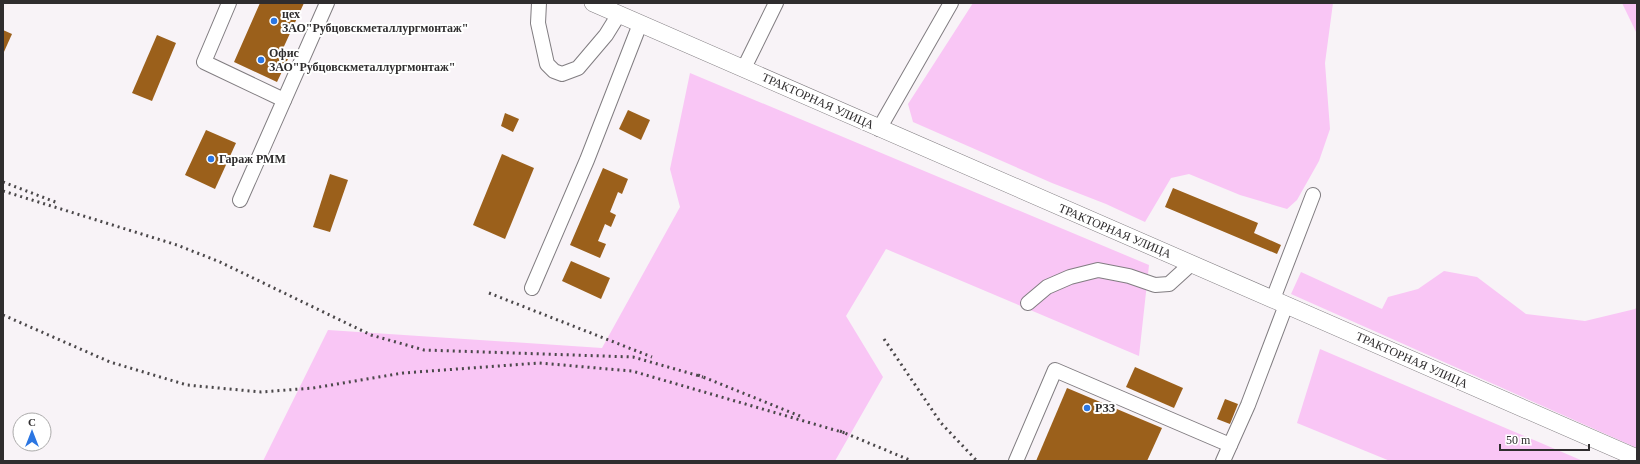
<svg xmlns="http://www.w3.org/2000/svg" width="1640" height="464" viewBox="0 0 1640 464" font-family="Georgia,serif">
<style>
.green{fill:#f9c6f5}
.building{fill:#9b601b}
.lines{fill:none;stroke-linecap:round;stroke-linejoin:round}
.minor-casing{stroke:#817d81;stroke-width:16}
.major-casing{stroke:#817d81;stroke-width:18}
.minor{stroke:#fff;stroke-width:14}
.major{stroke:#fff;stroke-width:17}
.rail{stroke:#4b484a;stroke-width:3;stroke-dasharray:2 4;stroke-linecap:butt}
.poi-dot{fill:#2b76e2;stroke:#fff;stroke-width:1.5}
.labels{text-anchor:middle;stroke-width:4;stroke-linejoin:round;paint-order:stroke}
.poi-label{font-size:12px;font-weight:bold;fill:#2f2d2e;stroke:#fff;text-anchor:start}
.street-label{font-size:12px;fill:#2f2d2e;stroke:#fff}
</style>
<rect width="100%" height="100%" fill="#f8f3f7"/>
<g class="green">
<path d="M973,3H1333L1325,63L1330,129L1319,161L1297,200L1287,209L1240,195L1189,174L1171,178L1145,222L1106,204L1052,183L913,122L908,104Z"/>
<path d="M1622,3H1637V34Z"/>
<path d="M690,73L1149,265L1139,356L886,249L846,316L883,377L835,461H263L328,330L602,348L680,207L670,169Z"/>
<path d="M1444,271L1477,277L1526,314L1585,321L1635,309L1637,307V448L1291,294L1301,272L1382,309L1388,297L1418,289Z"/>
<path d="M1320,349L1583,461H1390L1297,423Z"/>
</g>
<g class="building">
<path d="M260,3H304L280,55L288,59L277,82L234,62Z"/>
<path d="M3,30L12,34L3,54Z"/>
<path d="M157,35L176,43L152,101L132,93Z"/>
<path d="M628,110L650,120L641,140L619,129Z"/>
<path d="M505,113L519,119L513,132L501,126Z"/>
<path d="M206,130L236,143L215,189L185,175Z"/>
<path d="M502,154L534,168L505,239L473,225Z"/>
<path d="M603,168L628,179L622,194L618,192L610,212L616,215L611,227L605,224L598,241L606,244L600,258L570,245Z"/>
<path d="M330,174L348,180L330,232L313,227Z"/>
<path d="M1173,188L1258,223L1254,233L1281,245L1277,254L1165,207Z"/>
<path d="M571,261L610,278L601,299L562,281Z"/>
<path d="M1135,367L1183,388L1174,408L1126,387Z"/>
<path d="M1067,388L1162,428L1147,461H1036Z"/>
<path d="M1225,399L1238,404L1230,424L1217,419Z"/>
</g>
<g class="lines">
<g class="minor-casing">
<g id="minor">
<path d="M229,3L204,62L284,100"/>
<path d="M539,3L538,23L547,64L554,71L562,74L578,68L606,35L619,14"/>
<path d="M744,68L776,3"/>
<path d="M879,129L951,3"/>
<path d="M240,200L327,3"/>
<path d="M532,288L587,160L640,24"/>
<path d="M1273,299L1313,195"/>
<path d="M1028,303L1047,287L1070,277L1098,270L1129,276L1155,285L1169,284L1191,264"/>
<path d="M1016,461L1055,370L1230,445"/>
<path d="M1223,461L1248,405L1286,305"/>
</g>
</g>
<g class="major-casing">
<path id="major" d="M593,3L1637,458"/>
</g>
<use href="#minor" class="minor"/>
<use href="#major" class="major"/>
<g class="rail">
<path d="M3,182L58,203"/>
<path d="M3,191L177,245L220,262L371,335L424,350L633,357L703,377"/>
<path d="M489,293L652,357"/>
<path d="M3,315L110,362L187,385L261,392L313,388L403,373L539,363L632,371L845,433"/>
<path d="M884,339L941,423L977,461"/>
<path d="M698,375L800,416"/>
<path d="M840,431L912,461"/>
</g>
</g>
<g class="poi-dot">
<circle cx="274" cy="21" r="4"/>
<circle cx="261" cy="60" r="4"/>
<circle cx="211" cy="159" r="4"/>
<circle cx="1087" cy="408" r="4"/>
</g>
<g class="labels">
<g class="poi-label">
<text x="282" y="18">цех<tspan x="282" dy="14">ЗАО"Рубцовскметаллургмонтаж"</tspan></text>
<text x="269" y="57">Офис<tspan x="269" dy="14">ЗАО"Рубцовскметаллургмонтаж"</tspan></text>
<text x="219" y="163">Гараж РММ</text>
<text x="1095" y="412">РЗЗ</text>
</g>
<g class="street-label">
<text transform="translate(818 101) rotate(24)" y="4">ТРАКТОРНАЯ УЛИЦА</text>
<text transform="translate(1115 231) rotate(23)" y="4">ТРАКТОРНАЯ УЛИЦА</text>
<text transform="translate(1412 360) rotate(24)" y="4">ТРАКТОРНАЯ УЛИЦА</text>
</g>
</g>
<rect width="1640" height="464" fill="none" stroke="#2f2d2e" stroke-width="8"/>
<g transform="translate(32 432)"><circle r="19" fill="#ffffff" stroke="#acabab"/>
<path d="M0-3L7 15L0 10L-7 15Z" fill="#2b76e2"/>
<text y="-6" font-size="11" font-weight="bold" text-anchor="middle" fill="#2f2d2e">С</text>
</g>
<path d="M1500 444v6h89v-6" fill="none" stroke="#2f2d2e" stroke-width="2"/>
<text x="1506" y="444" font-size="12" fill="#2f2d2e" stroke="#ffffff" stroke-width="3" paint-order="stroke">50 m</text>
</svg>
